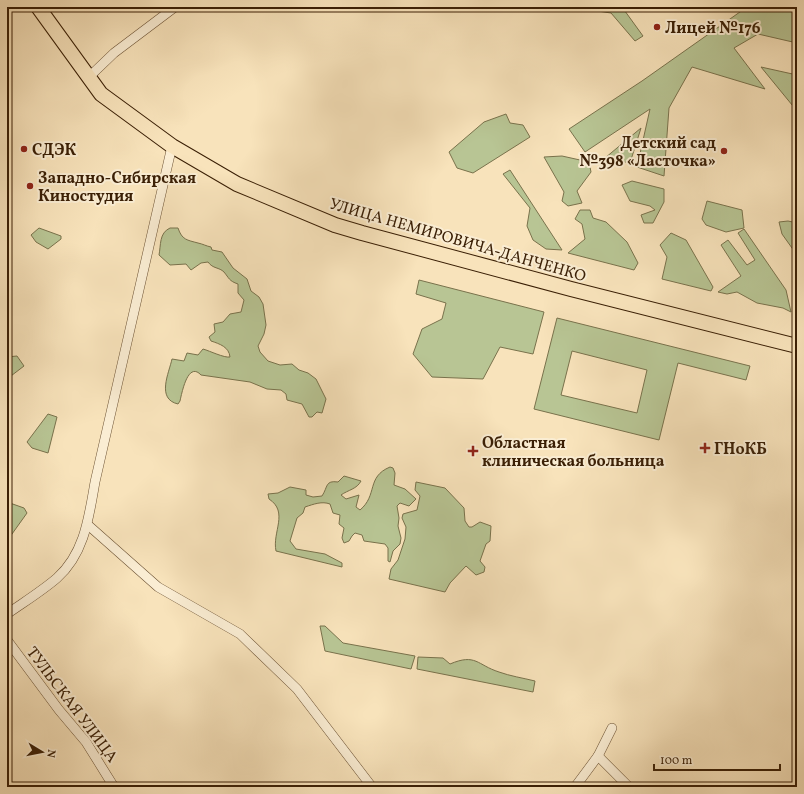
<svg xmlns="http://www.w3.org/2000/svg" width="804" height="794" viewBox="0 0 804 794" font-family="Vollkorn,serif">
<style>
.green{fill:#b8c594;stroke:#79724c;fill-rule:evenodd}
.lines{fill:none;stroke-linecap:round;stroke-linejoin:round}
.minor-casing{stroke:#6a5032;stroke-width:10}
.primary-casing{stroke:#3a1f05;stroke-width:16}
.minor{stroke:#faedd3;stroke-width:9}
.primary{stroke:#f8e3bb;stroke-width:14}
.poi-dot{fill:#8f2418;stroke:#faedd3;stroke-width:1.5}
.labels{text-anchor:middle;stroke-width:4;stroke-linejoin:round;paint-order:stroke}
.poi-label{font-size:16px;font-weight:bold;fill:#3a1f05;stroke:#faedd3;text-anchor:start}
.street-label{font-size:16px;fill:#3a1f05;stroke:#faedd3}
</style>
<rect width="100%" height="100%" fill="#f8e3bb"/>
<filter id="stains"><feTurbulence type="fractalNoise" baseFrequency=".005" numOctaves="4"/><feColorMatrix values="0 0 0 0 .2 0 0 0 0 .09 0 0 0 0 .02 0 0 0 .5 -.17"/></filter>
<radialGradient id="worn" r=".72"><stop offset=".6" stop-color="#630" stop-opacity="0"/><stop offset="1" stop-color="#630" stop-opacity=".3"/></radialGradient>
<g class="green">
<path d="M589,7H622L643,36L635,41L611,13L591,10Z"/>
<path d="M747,7H790L797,17V43L758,34L734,48L765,89L692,67L669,108L664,176L637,167L650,109L585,152L569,129L642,81Z"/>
<path d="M761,67L797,75V111Z"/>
<path d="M506,114L510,123L523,125L530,137L473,173L457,168L449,152L484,122Z"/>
<path d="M641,128L630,163L605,158Z"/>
<path d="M562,156L589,162L591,172L577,191L582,203L568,206L562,201L564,192L544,157Z"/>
<path d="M510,170L562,250L546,249L533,240L527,226L530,208L503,174Z"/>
<path d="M632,181L664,189V202L653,223H644L641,215L655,210L650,206L630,201L622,185Z"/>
<path d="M707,201L742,210L744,228L726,232L706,225L702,219Z"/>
<path d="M580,210H590L593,218L606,222L627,242L638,263L634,270L568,253L585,239L582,224L575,219Z"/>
<path d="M788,221L797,223V255L782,234L779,222Z"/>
<path d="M39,228L61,236V239L48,249L36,242L31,235Z"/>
<path d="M170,228H178C182,240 187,240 198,243C203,244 206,246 211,247L212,250L222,252L233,268L247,279L251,291L259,297L263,304L266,325L264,334L258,346L260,352L268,361L280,365L292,364L299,370L308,373L316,379L326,399L322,413L317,412L312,417H309L302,404L287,400L286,394L281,390L267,389L250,382L201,375C188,361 182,392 180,401L178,404C156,399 169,373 172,359L184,361L187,353L198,355L203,349C210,351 224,358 230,357C229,347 220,344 211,341L209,337L215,332L214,324L223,322L230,314L241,312L244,300L238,293V284C229,281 229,278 224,272C219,267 213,269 208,262L201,263L191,270L186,264L170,265L159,255C161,245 159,233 170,228Z"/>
<path d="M744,229L786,290L791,312L783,308L757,303L737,292L727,294L718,292L741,276L721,245L728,240L747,265L755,260L738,233Z"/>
<path d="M671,233L686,240L713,287L711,291L662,279L667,257L660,245Z"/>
<path d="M419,280L544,312L533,354L500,347L483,379L432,377L413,354L422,329L442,319L446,303L416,294Z"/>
<path d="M557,318L750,366L746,380L678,363L659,440L534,409ZM572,351L647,370L637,413L561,395Z"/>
<path d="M17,356L24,366L7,379V357Z"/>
<path d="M48,414L57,417L48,453L32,448L27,442Z"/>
<path d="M390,467L393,468L395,473L394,485L405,489L416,499L409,506L400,503L397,506L399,518L398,526L401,538L400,544L393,551L390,562L388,561V548L385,544L364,541L362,535L355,533L352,536L349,541L344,543L342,538L344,528L339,524L340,515L333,513L330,504C322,501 314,504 305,507L303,513L297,518L290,541L296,549L325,554L342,563V567L276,551C272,532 289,512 269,499L268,494L278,493L290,487L306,490V495L313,497L322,496C328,487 325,480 338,482L344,476L361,481C357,489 348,490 341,495L346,499L359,495L356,507L360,510C378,495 366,477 390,467Z"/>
<path d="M416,482L445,488L464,508L465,521L469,527H472L480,522L491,526L490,541L486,544L480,561L485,567L484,572L476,575L466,566L450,583L445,592L389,579L391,569L398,560L405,539L406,527L402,518L403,514L417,510L420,496L415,490Z"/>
<path d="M7,502L24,508L27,513L7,541Z"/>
<path d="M320,626H325L343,643L415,656L411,669L325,651Z"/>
<path d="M418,657L443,658L450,664C476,653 477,665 499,672C510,676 523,678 535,681L533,692L417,669Z"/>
</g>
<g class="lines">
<g class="minor-casing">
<g id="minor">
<path d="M89,77L114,53L175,7"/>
<path d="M88,525L158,587L240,634L297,689L372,787"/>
<path d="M7,614C24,602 42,591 57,578C85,553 89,516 95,482L172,146"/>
<path d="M7,640L59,710L86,742L114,787"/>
<path d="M598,756L629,787"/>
<path d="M575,787L598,756L612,728"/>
</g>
</g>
<g class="primary-casing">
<path id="primary" d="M38,7L101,94L172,146L237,184L335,225L362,233L571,289L797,346"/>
</g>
<use href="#minor" class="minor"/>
<use href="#primary" class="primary"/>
</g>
<g class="poi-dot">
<circle cx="657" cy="27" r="4"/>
<circle cx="24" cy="149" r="4"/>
<circle cx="724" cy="151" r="4"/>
<circle cx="30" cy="186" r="4"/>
<path d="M703 442h4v4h4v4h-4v4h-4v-4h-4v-4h4z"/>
<path d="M471 445h4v4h4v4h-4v4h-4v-4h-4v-4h4z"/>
</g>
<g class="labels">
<g class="poi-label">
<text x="665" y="33">Лицей №176</text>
<text x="716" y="148" text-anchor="end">Детский сад<tspan x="716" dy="18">№398 «Ласточка»</tspan></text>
<text x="32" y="155">СДЭК</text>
<text x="38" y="183">Западно-Сибирская<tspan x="38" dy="18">Киностудия</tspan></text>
<text x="482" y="448">Областная<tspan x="482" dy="18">клиническая больница</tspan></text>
<text x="714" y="454">ГНоКБ</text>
</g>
<g class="street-label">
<text transform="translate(458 239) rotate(16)" y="6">УЛИЦА НЕМИРОВИЧА-ДАНЧЕНКО</text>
<text transform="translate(73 704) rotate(53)" y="6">ТУЛЬСКАЯ УЛИЦА</text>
</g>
</g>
<rect width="804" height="794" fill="none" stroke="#f8e3bb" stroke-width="24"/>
<rect x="8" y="8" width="788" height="778" fill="none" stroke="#3a1f05" stroke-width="2"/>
<rect x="12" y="12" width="780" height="770" fill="none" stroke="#3a1f05"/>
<g transform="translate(42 752) rotate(100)" stroke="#faedd3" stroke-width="3" paint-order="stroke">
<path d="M0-3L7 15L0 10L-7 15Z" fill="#3a1f05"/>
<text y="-6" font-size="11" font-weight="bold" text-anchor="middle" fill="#3a1f05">N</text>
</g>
<path d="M654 764v6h126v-6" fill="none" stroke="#3a1f05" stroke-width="2"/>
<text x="660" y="764" font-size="12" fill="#3a1f05" stroke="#faedd3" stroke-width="3" paint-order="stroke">100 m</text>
<rect width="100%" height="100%" filter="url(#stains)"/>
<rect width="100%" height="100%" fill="url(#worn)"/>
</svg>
